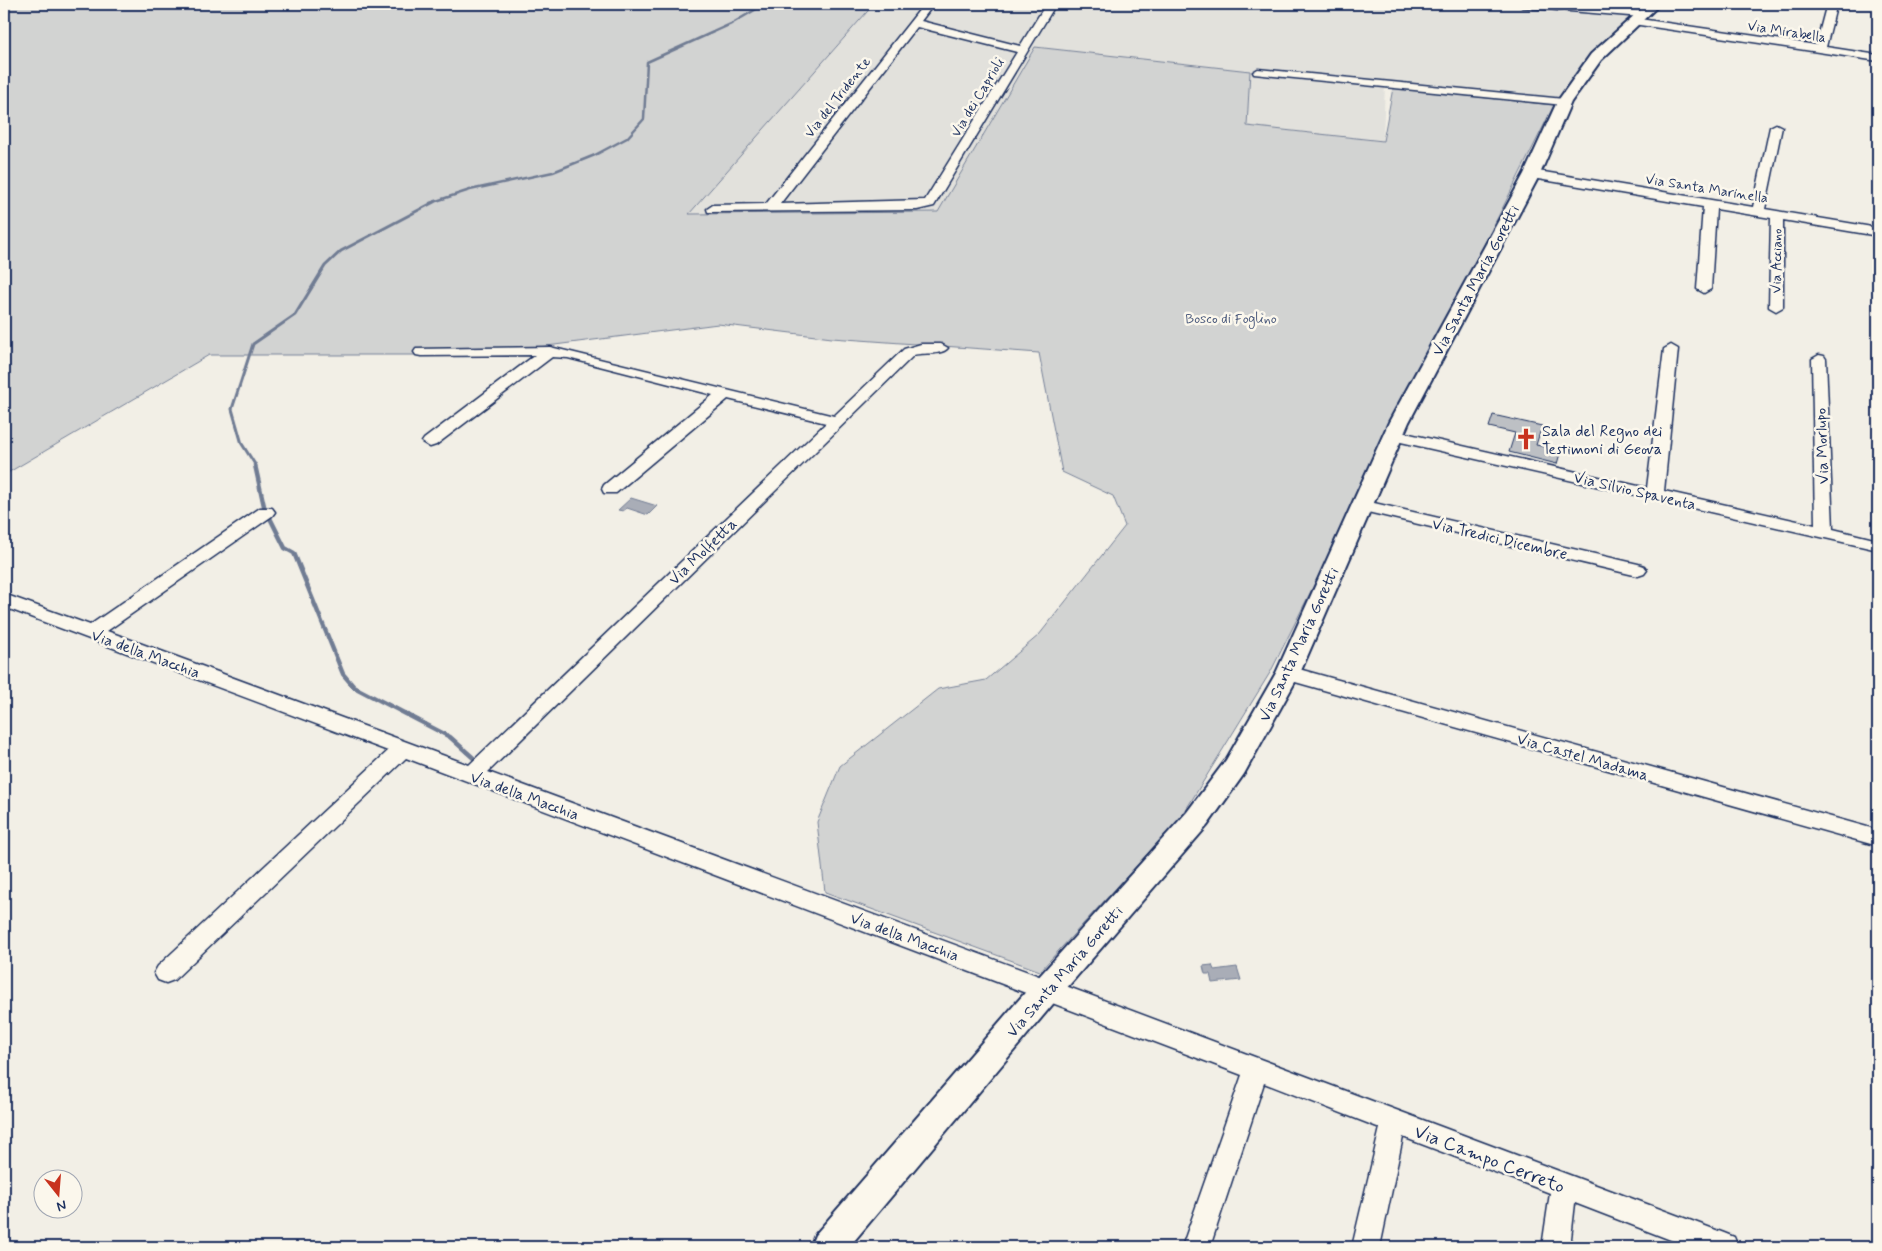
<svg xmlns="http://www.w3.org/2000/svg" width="1882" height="1251" viewBox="0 0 1882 1251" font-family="Mynerve,sans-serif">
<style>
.built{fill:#e2e1dc}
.green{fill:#d2d3d2;stroke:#768198}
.water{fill:#a9adb7;stroke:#707b93}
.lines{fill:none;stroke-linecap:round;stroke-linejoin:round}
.stream-far2{stroke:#707b93;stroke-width:2.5}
.stream-far1{stroke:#707b93;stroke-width:3}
.stream{stroke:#707b93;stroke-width:4.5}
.building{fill:#bdc0c4;stroke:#1b2f5e}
.minor-casing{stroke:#1b2f5e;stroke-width:3}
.major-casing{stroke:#1b2f5e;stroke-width:4}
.minor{fill:#fbf7ec;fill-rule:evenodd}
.major{fill:#fbf7ec;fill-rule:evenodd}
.labels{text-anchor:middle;stroke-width:5;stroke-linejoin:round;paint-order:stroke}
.far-street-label{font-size:14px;fill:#1b2f5e;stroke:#fbf7ec}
.far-park-label{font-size:14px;fill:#49587b;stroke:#fbf7ec}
.street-label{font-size:16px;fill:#1b2f5e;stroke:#fbf7ec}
.poi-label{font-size:16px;fill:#1b2f5e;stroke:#fbf7ec;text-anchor:start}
.near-street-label{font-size:19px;fill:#1b2f5e;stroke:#fbf7ec}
</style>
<rect width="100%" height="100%" fill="#f2efe6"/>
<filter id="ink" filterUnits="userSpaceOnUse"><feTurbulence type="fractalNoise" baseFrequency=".02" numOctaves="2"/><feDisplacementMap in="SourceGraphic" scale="10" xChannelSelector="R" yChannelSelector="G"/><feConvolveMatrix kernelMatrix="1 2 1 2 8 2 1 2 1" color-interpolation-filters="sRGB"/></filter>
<g filter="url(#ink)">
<path class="built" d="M874,4H1594V7L1632,17L1587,57L1558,99L1385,82L1383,141L1247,126L1250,71L1035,47L939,212L688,214Z"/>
<path class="green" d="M4,4H874L689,214L938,212L1035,47L1250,71L1247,126L1383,141L1393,88L1554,105L1271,671L1182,816L1040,971L825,892L817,822L840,766L938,689L986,680L1039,635L1125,526L1113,496L1062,472L1039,353L832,338L718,324L539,347L521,355H209L4,475Z"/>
<g class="water">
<path d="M631,498L657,506L648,515L627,508L623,511L618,510Z"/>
<path d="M1212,965L1214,970L1237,967L1241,980L1212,983L1210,974H1205L1203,966Z"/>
</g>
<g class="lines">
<path class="stream-far2" d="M430,203L470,190L553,172L595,155L627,138L644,119L647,62L731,24L765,4"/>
<path class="stream-far1" d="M256,466L242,444L232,409L253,344L295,315L325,266L341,251L434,202"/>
<path class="stream" d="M255,465L264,506L285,548L294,553L343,674L354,687L450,737L479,763"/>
</g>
<path class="building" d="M1493,415L1542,426L1536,445L1561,450L1557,464L1509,452L1515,433L1489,427Z"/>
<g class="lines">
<g class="minor-casing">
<g id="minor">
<path d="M924,4H934L921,21L1020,46L1046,4H1056L934,206L917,210L708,212L707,209L713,205L766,204ZM917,27L1017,52L925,200L780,204Z"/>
<path d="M1517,4H1554L1641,11L1646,14L1641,17L1522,7Z"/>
<path d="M1831,4L1836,7L1826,47L1878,55V61L1633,24L1628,21L1633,18L1816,45L1826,7Z"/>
<path d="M1258,69L1564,99L1570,102L1564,105L1254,74L1253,72Z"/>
<path d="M1776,124L1782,127L1765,209L1878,228V236L1783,220V307L1776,311L1769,307L1771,218L1716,209L1711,289L1704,293L1697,289L1703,207L1532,178L1526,174L1532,170L1753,207L1770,127Z"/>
<path d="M921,344H941L948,348C941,356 924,352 914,355L488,772L1055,982L1724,1233L1734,1237L1738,1247H1689L1575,1203L1570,1247H1542L1550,1193L1403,1137L1380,1247H1352L1380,1128L1264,1083L1210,1247H1182L1242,1075L406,758L174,980L166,983L158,980L154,973L158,966L388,751L4,607V594L90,625L260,508H272L275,512L272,516L107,631L469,765L826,423L728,399L616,493H604L602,489L604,485L713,395L568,358L552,357L436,445L430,447L422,442L424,439L535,355L421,356L416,355L414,352L416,349L550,347L834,416L904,349Z"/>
<path d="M1671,345L1678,349L1664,491L1815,525L1812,359L1819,355L1824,356L1826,359L1833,529L1878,540V550L1392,440L1384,435L1392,430L1647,488L1664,349Z"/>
<path d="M1361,500L1638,564L1644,566L1647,570L1644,574L1638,576L1355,509L1352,505L1355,501Z"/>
<path d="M1288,666L1878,830V846L1281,678L1278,673L1281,668Z"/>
</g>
</g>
<g class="major-casing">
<path id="major" d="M1647,4H1660L1601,60L1571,102L1540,174L1409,422L1300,673L1244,774L1207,826L1058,998L849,1247H810L815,1235L1036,980L1187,812L1226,760L1276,673L1389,422L1524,174L1557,102L1591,54Z"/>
</g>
<use href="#minor" class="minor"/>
<use href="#major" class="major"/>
</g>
</g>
<defs>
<g id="church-bare" transform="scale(1.725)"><path d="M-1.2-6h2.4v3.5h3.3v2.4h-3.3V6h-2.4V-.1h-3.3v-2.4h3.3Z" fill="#c8321e" stroke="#fbf7ec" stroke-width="2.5" paint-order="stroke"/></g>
</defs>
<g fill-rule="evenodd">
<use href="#church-bare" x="1526" y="439"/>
</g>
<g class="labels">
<g class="far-street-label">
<text transform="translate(1787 31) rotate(9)" y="5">Via Mirabella</text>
<text transform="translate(837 97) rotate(-52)" y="5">Via del Tridente</text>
<text transform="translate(977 97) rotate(-59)" y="5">Via dei Caprioli</text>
<text transform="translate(1707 188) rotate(9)" y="5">Via Santa Marinella</text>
<text transform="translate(1776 261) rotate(-89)" y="5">Via Acciano</text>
</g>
<g class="far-park-label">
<text x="1231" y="323">Bosco di Foglino</text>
</g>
<g class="street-label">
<text transform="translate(1475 280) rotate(-62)" y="6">Via Santa Maria Goretti</text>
<text transform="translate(1821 446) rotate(-92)" y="6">Via Morlupo</text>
<text transform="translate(1635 490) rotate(13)" y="6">Via Silvio Spaventa</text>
<text transform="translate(1500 538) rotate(13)" y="6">Via Tredici Dicembre</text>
<text transform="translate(702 551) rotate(-44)" y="6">Via Molfetta</text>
<text transform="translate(1298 644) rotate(-65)" y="6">Via Santa Maria Goretti</text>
<text transform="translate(146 653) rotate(20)" y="6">Via della Macchia</text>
<text transform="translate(1583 756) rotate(16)" y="6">Via Castel Madama</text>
<text transform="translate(525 795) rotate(20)" y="6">Via della Macchia</text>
<text transform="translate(905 936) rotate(20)" y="6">Via della Macchia</text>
<text transform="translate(1064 971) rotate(-49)" y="6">Via Santa Maria Goretti</text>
</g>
<g class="poi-label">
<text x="1542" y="436">Sala del Regno dei<tspan x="1542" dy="18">Testimoni di Geova</tspan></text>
</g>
<g class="near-street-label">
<text transform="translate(1490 1158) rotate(21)" y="7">Via Campo Cerreto</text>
</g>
</g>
<rect width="1882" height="1251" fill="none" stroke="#fbf7ec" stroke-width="20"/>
<rect x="10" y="10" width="1862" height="1231" fill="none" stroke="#1b2f5e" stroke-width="2" filter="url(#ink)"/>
<g transform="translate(58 1194) rotate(163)"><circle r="24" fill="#fbf7ec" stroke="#a1a7b3"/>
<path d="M0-4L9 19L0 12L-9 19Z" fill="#c8321e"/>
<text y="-8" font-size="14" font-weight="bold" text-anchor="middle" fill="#1b2f5e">N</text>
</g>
</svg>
